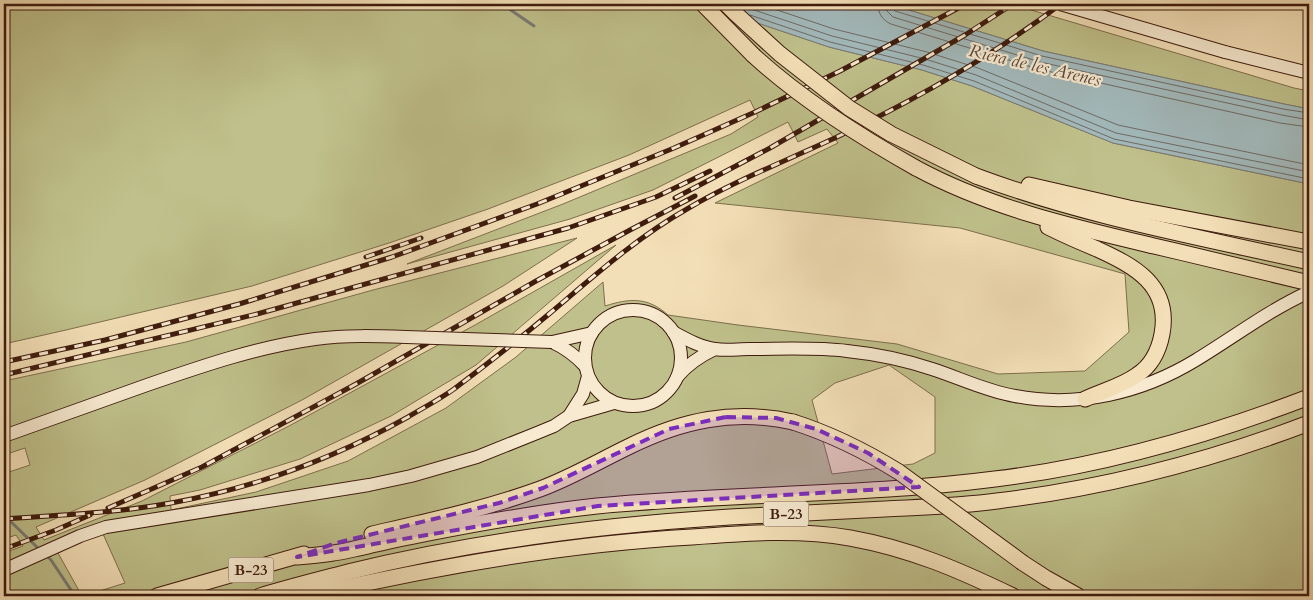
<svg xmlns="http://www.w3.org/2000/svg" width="1313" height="600" viewBox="0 0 1313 600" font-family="Cardo,serif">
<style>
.green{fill:#bfc08b;stroke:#7e6e4c;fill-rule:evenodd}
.water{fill:#a2b9bb;stroke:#7a7a75}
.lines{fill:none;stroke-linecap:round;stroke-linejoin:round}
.shore{stroke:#706a64;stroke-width:1}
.stream{stroke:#7a7a75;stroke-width:3}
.secondary-casing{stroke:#3e1b0c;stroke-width:14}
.highway-casing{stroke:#3e1b0c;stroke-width:17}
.secondary{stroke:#f7ead0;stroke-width:12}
.highway{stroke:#f3dfb7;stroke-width:15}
.rail-casing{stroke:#3e1b0c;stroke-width:5}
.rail{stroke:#f7ead0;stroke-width:3;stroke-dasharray:9;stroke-linecap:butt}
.secondary-bridge-casing{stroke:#3e1b0c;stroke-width:14;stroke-linecap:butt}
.highway-bridge-casing{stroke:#3e1b0c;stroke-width:17;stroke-linecap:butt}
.secondary-bridge{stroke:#f7ead0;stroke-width:12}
.highway-bridge{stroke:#f3dfb7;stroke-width:15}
.marked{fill:#7b2cbf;fill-opacity:0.2;stroke:#7b2cbf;stroke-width:4;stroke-dasharray:10 6;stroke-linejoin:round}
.labels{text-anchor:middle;stroke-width:4.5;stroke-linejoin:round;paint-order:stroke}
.shield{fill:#f7ead0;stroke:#765947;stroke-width:1}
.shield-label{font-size:15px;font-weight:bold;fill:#3e1b0c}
.water-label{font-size:18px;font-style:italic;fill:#5c4a41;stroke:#f7ead0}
</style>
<rect width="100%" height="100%" fill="#f3dfb7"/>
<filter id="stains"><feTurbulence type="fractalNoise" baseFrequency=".004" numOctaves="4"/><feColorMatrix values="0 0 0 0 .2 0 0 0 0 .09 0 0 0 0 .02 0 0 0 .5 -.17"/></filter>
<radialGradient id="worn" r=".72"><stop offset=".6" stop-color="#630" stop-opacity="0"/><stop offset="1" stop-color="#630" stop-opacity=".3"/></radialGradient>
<g class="green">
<path d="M4,4H701L829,47L922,70L972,86L1113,143L1309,184V596H84L125,583L103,534L90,536L58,553L82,596H4V553L23,546L16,535L4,539V457L9,472L30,465L25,448L4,455V381L186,342L373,290L577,238L503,286L302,400L145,480L36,527L44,540L142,501L289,426L475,325L616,245L476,365L391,416L300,459L200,490L170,496L171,510L256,492L348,461L446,408L516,357L603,282L605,306C630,298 648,297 668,315L738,325L897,344L998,374L1085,371L1129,332L1125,274L960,228L715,203L838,143L827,129L798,142L788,122L653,190L570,219L407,264L563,204L731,134L758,117L750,100L629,155L488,209L389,243L252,286L66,330L4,344ZM889,365L935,397V453L913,464L832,474L812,400L835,383Z"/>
<path d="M889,4H1011L1294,88L1309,91V109L1284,104L1043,51Z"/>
</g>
<path class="water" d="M701,4H889L1043,51L1284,104L1309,109V184L1113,143L972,86L922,70L829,47Z"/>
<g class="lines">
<g class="shore">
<path d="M759,4L834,29L927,52L978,68L1118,125L1309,165"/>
<path d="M878,4C878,13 882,20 891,24L1038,69L1280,123L1309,127"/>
<path d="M885,4L887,11L893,17L1040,62L1282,115L1309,120"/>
<path d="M891,4L892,8L895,11L1042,56L1283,109L1309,113"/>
<path d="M739,5L832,36L925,59L976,75L1116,133L1309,172"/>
<path d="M750,15L830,42L923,65L974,81L1114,139L1309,179"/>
</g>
<g class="stream">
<path d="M497,4L505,6L534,26"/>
<path d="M4,515L40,550"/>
<path d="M47,556L51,560L75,596"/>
</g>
<g class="secondary-casing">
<g id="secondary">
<path d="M1225,52L1309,73"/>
<circle cx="633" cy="358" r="48"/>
<path d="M673,332C686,339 700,347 715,349C726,351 738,349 749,349C781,349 815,347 847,351C876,354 905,360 932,369C960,378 986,391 1015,396C1078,408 1142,393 1196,360C1234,337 1269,310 1309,292"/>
<path d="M552,342C565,348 575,355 585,366"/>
<path d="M552,342L592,333"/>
<path d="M677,377C688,364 700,356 715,349"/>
<path d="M569,416L583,394L588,376"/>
<path d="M4,436C51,419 99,402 147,385C202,366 257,347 315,339C346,335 376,336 406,337"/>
<path d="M4,570L80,536L106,527L369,485L411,476L477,457L537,433L554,426L569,416L614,403"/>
</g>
</g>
<g class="highway-casing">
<g id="highway">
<path d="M703,4L753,55"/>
<path d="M916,168C990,208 1073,227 1154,246C1206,258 1258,271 1309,283"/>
<path d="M976,176C1083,216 1198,237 1309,262"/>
<path d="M1029,185L1129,208L1309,242"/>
<path d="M1048,227C1064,235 1080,242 1097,249C1134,266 1171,285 1162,334C1159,350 1151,366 1137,375C1122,386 1102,391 1085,399"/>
<path d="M372,534C429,521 485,509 540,489C570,478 599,461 628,447C682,420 734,409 793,422"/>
<path d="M297,557C309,556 321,555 333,553C345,552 356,548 368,546C388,541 409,537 429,533C485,522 541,512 597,506C730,493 863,496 995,479C1103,466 1207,436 1309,397"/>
<path d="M1023,563L1046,578L1078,596"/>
<path d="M157,596L304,554"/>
<path d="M260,596C289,587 318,580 348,572C473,541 601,525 730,517C781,514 833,512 885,509C923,507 960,506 997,501C1104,488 1209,461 1309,423"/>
<path d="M308,596C434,567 562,544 692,537C745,533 798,529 850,538C911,549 959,570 1013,596"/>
</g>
</g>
<use href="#secondary" class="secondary"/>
<use href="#highway" class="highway"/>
<g class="rail-casing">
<g id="rail">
<path d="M675,198L770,148L965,35L1013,4"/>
<path d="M366,257L421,238"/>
<path d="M4,362L105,340L239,304L392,257L537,204L674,148L755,112L840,71L966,4"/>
<path d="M4,375L257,314L568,228L656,197L710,171"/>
<path d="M108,508L202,467L356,384L536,281L630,230L695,196"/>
<path d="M4,519C60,515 116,513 171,503C254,488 335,458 408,417C423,408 440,399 454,389C486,365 518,340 549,314C593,277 636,238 687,209C736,180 788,160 839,136C917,99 992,56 1061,4"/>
<path d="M4,549L56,530L90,515"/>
</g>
</g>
<use href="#rail" class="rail"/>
<g class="secondary-bridge-casing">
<g id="secondary-bridge">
<path d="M1060,4L1225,52"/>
<path d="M406,337L552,342"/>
</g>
</g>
<g class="highway-bridge-casing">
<g id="highway-bridge">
<path d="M726,4L735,13L780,54L849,108L891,134L976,176"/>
<path d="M753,55C802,100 859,136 916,168"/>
<path d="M793,422C831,434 865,451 899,472L1023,563"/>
</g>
</g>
<use href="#secondary-bridge" class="secondary-bridge"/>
<use href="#highway-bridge" class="highway-bridge"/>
</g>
<path class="marked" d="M726,417L776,418L816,429L868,453L919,487L598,506L297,557L336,543L499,503L543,488L669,429Z"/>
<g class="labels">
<g class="shield">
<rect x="763.5" y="501.5" width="45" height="25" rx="4"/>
<rect x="228.5" y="557.5" width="45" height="25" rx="4"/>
</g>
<g class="shield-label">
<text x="786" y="519">B-23</text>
<text x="251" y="575">B-23</text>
</g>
<g class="water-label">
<text transform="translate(1035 65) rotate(13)" y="6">Riera de les Arenes</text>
</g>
</g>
<rect width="1313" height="600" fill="none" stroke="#f3dfb7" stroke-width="20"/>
<rect x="5" y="5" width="1303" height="590" fill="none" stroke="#3e1b0c" stroke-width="2.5"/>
<rect x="10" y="10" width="1293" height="580" fill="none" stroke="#3e1b0c"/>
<rect width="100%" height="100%" filter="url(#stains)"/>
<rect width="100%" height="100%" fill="url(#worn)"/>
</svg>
